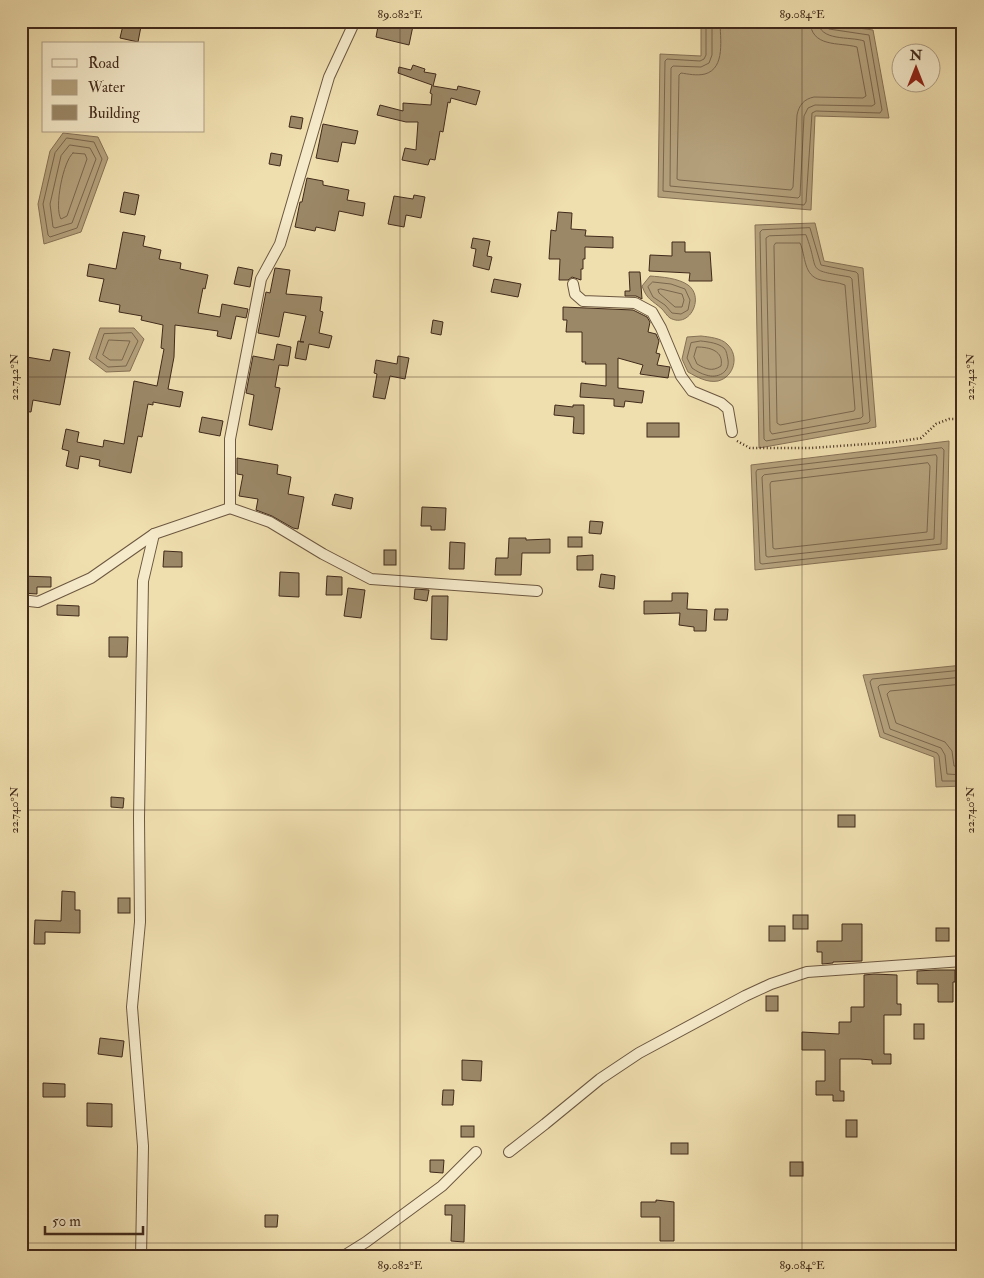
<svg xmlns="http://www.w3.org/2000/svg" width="984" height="1278" viewBox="0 0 984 1278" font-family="'IM FELL Double Pica',serif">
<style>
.water{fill:#b4a17c;stroke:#867155}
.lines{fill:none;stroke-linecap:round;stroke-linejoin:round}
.shore{stroke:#7a664c;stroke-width:1}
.building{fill:#9b8867;stroke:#412a1b}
.street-casing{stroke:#6c5740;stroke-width:12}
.path{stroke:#412a1b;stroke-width:2.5;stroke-dasharray:1 2.5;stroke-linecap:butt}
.street{stroke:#f5eaca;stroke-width:10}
.ticks{fill:none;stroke:#412a1b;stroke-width:1;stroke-opacity:0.45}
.neatline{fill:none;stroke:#412a1b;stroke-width:2}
.ticks-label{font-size:12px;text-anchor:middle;fill:#412a1b}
</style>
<rect width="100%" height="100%" fill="#efdeae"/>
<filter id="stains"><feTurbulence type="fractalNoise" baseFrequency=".004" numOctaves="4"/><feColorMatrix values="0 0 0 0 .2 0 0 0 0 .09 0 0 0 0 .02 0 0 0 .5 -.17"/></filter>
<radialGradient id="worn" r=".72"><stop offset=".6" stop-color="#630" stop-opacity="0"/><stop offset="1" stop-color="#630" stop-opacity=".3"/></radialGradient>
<g class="water">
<path d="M701,21H829V24L873,30L889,118L815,116L811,210L658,197L660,54L701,56Z"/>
<path d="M63,133L98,137L108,158L81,232L44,244L38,204L50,151Z"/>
<path d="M815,223L824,261L863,268L876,427L759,448L755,225Z"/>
<path d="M650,276C662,277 678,278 688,285C705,297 690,329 670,318C667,316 664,311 662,309C652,300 647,300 642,286Z"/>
<path d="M100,328H134L144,339L130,371L106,372L89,359Z"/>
<path d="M701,336C709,337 721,338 727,344C740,356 734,377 718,381C707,383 697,377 688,372L682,359L687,337Z"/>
<path d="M949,441L947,549L755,570L751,465Z"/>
<path d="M963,665V786L936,787L934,757L880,737L863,675Z"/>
</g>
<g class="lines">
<g class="shore">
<path d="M706,21V55L704,59L700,61L667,59L665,61L663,191L804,205L806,202L812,113L816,111L880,113L882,110L869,35L829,29L825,26L824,21"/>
<path d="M712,21V55L709,63L701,67L673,66L671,68L670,186L798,198L800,196L804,116L808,108L815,105L872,106L875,104L864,41C850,36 819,42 818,21"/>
<path d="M720,21C720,38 726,68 705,74C697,76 688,74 681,73L679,75L677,179L679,180L791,190L793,187L797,115C799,105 804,99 814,97L863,98L866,96L857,47C839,42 811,48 810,21"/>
<path d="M67,138L94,142L102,159L77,228L50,237L48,235L43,204L55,153Z"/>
<path d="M70,145L90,148L96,159L72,223L55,228L53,227L50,204L61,156Z"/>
<path d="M73,153L85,154L87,159L67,216L61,219C54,208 63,161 73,153Z"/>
<path d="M810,228L821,265L856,272L858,274L870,421L868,423L766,441L764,439L760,232L762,230Z"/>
<path d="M806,235C821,273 803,269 850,277L852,279L863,416L861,418L772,434L770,431L766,238L769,236Z"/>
<path d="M776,243H800C806,256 803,276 821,280C829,282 838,282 845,285L855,409L854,411L780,425L777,423L774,246Z"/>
<path d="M653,282L671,284L685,289L690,300L688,310L681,314L672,313L665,305L653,297L648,287Z"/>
<path d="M661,289L682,294L684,300L682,307H675L659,293L658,290Z"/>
<path d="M132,333L138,341L126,366L108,367L96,358L104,334Z"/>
<path d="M109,340L130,341L122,360H110L103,355Z"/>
<path d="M701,341C709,342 718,343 724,348C727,351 727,356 728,360C730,372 718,379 706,375C702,374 696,371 692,368L687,358L691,343Z"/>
<path d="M697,347C710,347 724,351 721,366C712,372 706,369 697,364L694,357Z"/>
<path d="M942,448L944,450L941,544L762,564L760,563L756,472L757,470Z"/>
<path d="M936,455L937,457L934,539L768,557L766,556L762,477L764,475Z"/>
<path d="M928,463L930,466L927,532L775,549L773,548L770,484L771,482Z"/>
<path d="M963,670L872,679L870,682L884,733L937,753L939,756L942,781H963"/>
<path d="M963,677L880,685L878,687L890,729L941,748L945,755L947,774L963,775"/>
<path d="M963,684L890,691L887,694L896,723L945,742L952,751L954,766L963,767"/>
</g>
</g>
<g class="building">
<path d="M124,21H142L138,42L120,38Z"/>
<path d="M379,21H414L409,45L376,37Z"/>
<path d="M413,65L425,69L424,72L436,74L433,86L457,90L458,86L480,91L476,105L451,98L450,103L448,102L443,132L440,131L435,160L430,159L428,165L402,160L405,148L416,150L418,122H406L377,115L380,105L403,111V103L431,105L432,94L430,93L432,85L398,73L399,67L411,70Z"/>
<path d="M291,116L303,118L301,129L289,127Z"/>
<path d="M323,124L358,131L355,144L342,142L338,162L316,158Z"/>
<path d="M271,153L282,155L280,166L269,164Z"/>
<path d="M307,178L323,181V185L349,190L347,200L365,203L363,216L339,211L335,231L316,227L315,231L295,227L300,202H302Z"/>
<path d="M124,192L139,195L135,215L120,212Z"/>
<path d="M414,195L425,197L421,218L406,215L404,227L388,224L394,196L413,199Z"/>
<path d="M558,212L572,213L571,229L586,230L585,236L613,237V248L585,247V259H583V269H581V280L572,277L568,280H559L560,259H549L551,230L556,231Z"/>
<path d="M123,232L145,236L143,246L161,250L159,259L181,263L180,269L208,275L205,289L203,288L198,313L220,317L222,304L248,309L246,318L236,316L231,339L217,336L218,331L175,325L174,357L168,389L183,392L180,407L153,402V405L148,404L142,437L138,436L131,473L99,466L100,460L80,456L78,469L66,466L69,451L62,449L66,429L79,432L77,442L103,447L104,440L124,444L134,381L157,386L164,349L161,348L163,325L141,320L142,316L119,312L120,305L99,301L104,279L87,276L89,264L116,269Z"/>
<path d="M473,238L490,241L487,256L492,257L489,270L473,266L476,249L471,248Z"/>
<path d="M672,242H685V252H710L712,281H689L690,273L649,271L650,255L672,256Z"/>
<path d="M238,267L253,270L250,287L234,284Z"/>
<path d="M275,268L290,270L286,294L322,297L320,311L323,312L319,333L332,336L329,348L309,344L306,360L295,358L298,341L304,342H300L306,316L284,312L279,337L258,333L266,292L270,293Z"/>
<path d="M629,272H640L642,299L636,296H625V291H630Z"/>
<path d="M494,279L521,284L518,297L491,292Z"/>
<path d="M563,307L633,310L647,317L650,322L648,332L656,334L659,341L656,353L660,354L657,365L670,367L668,378L640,374L643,365L618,358V388L644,391L642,403L625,401L624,407L614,406V399L580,397L581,383L606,386V364H585L586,362H582V332H566L567,320H563Z"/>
<path d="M433,320L443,322L441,335L431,333Z"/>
<path d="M277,344L291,347L288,366L279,365L275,387L280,388L272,430L249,425L254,395L246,393L253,356L274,360Z"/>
<path d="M53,349L70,352L60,405L33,400L31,412L21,411V356L50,361Z"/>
<path d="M398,356L409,358L405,379L390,376L385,399L373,397L377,374L374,373L376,360L397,364Z"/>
<path d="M555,405L573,407V405H584V434L573,433L574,417L554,415Z"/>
<path d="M202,417L223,421L220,436L199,432Z"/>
<rect x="647" y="423" width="32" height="14"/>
<path d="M237,458L278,465L277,474L291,477L288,494L304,497L298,529L293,528L272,516L256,510L258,499L239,496L243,475L237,474Z"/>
<path d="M335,494L353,498L351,509L332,505Z"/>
<path d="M422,507L446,508L445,530H431V526H421Z"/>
<path d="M590,521L603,522L601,534L589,533Z"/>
<rect x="568" y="537" width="14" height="10"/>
<path d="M509,538H526V540L550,539V553H522L521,575H495L496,558H508Z"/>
<path d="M450,542L465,543L464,569H449Z"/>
<rect x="384" y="550" width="12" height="15"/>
<path d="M164,551L182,552V567H163Z"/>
<path d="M593,555V570H577V556Z"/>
<path d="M280,572L299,573V597L279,596Z"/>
<path d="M601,574L615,576L614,589L599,587Z"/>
<path d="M21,576L51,577V587H37V594L21,593Z"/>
<path d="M327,576L342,577V595H326Z"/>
<path d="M348,588L365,590L361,618L344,616Z"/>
<path d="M415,589L429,590L427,601L414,599Z"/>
<path d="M672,593H688L687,609L707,610L706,631H694V627L679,625L680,613L644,614V601H672Z"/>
<path d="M432,596H448L447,640L431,639Z"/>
<path d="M57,605L79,606V616L57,615Z"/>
<path d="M715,609H728L727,620H714Z"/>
<path d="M109,637H128L127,657H109Z"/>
<path d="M111,797L124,798L123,808L111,807Z"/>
<rect x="838" y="815" width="17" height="12"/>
<path d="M62,891L75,892V910H80V933L45,932V944H34L35,920L61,921Z"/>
<rect x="118" y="898" width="12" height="15"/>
<rect x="793" y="915" width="15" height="14"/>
<path d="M842,924H862V961L833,962V963L822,964V952H817V941H842Z"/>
<rect x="769" y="926" width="16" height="15"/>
<rect x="936" y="928" width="13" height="13"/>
<path d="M935,970H955V982H953V1002H938V984H917V971Z"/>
<path d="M874,974L897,975V1004H901V1015H884V1054H891V1064H872V1060L860,1059H840V1091H844V1101H833V1095H816V1081H825V1050H802V1032L839,1034V1022H851V1007H864V975Z"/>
<rect x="766" y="996" width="12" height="15"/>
<rect x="914" y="1024" width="10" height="15"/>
<path d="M100,1038L124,1041L122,1057L98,1054Z"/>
<path d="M462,1060L482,1061L481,1081L462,1080Z"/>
<path d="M43,1083L65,1084V1097H43Z"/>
<path d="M443,1090H454L453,1105H442Z"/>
<path d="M87,1103L112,1104V1127L87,1126Z"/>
<rect x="846" y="1120" width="11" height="17"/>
<rect x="461" y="1126" width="13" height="11"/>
<rect x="671" y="1143" width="17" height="11"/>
<path d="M430,1160H444L443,1173L430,1172Z"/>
<rect x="790" y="1162" width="13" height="14"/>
<path d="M656,1200L674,1202V1241H660V1217H641V1202H656Z"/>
<path d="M445,1205H465L464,1242L451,1241L452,1215H445Z"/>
<path d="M265,1215H278L277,1227H265Z"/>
</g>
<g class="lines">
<g class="street-casing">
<g id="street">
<path d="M573,284L575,294L583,301L635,303L652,312L661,328L681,376L692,391L721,403L728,409L732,432"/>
<path d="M230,508L270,522L323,554L371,579L537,591"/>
<path d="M21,600L38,602L91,578L154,534L230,508V439L261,279L280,244L329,77L355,21"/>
<path d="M509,1152L545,1124L600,1079L639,1053L745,996L771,984L807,972L963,961"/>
<path d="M141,1257L143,1146L132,1007L140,922L139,818L143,581L154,534"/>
<path d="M342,1257L366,1242L442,1186L476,1152"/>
</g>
</g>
<path class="path" d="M737,441L750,448H811L895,442L921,438L936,424L949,419H963"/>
<use href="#street" class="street"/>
</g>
<path class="ticks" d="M400,21V1257M802,21V1257M21,377H963M21,810H963M21,1243H963"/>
<rect width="984" height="1278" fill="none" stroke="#efdeae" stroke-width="55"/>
<rect x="42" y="42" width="162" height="90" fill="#f5eaca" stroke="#ad9d84"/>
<rect x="52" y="59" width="25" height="8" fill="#f5eaca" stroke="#ad9d84"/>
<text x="88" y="68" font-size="15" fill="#412a1b">Road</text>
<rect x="52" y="80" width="25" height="15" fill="#b4a17c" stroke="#ad9d84"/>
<text x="88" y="92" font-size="15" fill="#412a1b">Water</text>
<rect x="52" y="105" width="25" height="15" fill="#9b8867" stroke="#ad9d84"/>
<text x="88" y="118" font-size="15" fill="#412a1b">Building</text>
<g transform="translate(916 68)"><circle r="24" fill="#f5eaca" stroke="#ad9d84"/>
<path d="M0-4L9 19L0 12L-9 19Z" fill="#8f2418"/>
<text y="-8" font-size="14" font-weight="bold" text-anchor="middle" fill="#412a1b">N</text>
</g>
<path d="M45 1226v8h98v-8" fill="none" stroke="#412a1b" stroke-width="2.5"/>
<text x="52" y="1226" font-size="15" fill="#412a1b" stroke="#f5eaca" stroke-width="4" paint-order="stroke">50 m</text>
<rect x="28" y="28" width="928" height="1222" class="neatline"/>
<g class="ticks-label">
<text x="400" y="18">89.082°E</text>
<text x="802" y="18">89.084°E</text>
<text transform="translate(14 377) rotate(-90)" y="4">22.742°N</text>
<text transform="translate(970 377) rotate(-90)" y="4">22.742°N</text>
<text transform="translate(14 810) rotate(-90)" y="4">22.740°N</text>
<text transform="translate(970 810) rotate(-90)" y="4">22.740°N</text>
<text x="400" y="1269">89.082°E</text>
<text x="802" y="1269">89.084°E</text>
</g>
<rect width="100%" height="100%" filter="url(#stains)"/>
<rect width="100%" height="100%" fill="url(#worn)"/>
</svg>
